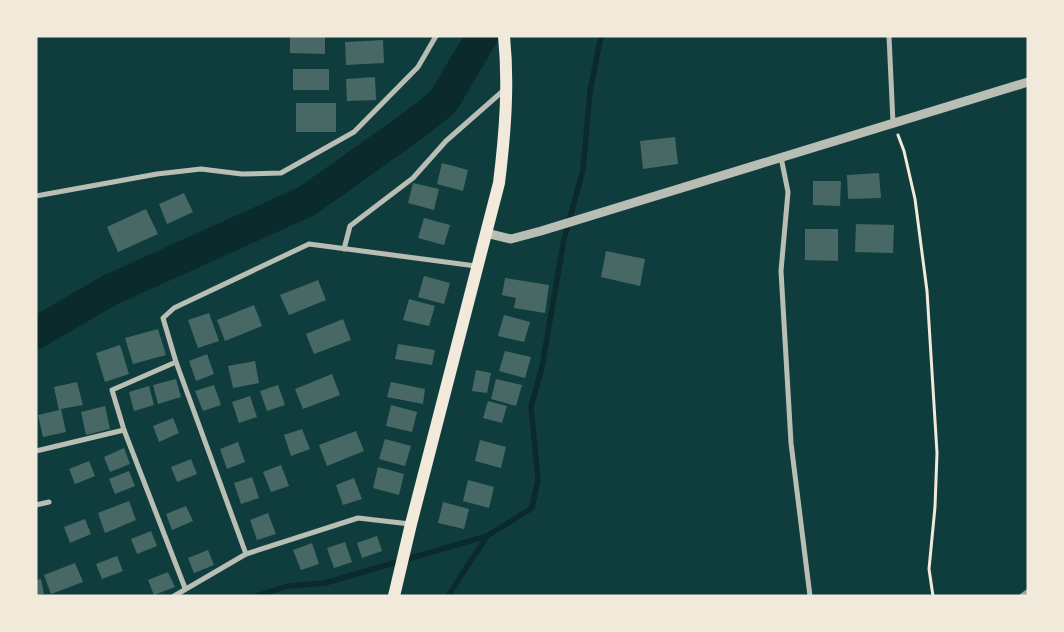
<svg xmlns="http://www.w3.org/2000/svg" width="1064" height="632" viewBox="0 0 1064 632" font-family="'Noto Serif',serif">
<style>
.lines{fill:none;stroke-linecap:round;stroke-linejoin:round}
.stream{stroke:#0a2a2b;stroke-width:5.5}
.river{stroke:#0a2a2b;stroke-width:32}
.building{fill:#486865}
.path{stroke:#f1e9da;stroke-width:3}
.minor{stroke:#b8beb3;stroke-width:5}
.tertiary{stroke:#b8beb3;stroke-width:9}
.primary{stroke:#f1e9da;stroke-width:12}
.rail{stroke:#97a49c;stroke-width:4}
</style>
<rect width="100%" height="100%" fill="#0f3d3e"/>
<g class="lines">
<g class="stream">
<path d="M256,596L288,586L325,583L487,536L532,508L538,479L531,407L542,367L564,239L583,170L590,91L601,36"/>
<path d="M448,596L487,536"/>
</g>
<path class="river" d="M36,333L110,290L307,201L411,127L443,102L482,36"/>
</g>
<g class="building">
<path d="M290,36H325V54L290,53Z"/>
<path d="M383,40L384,63L346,65L345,42Z"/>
<rect x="293" y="69" width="36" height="21"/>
<path d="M375,77L376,100L347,101L346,79Z"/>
<rect x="296" y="103" width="40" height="29"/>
<path d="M675,137L678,164L643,169L640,141Z"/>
<path d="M442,163L468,170L463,191L437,184Z"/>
<path d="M879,173L881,198L848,199L847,175Z"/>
<path d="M813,181H841L840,206L813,205Z"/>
<path d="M413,183L439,189L434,210L408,203Z"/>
<path d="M184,193L193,212L167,224L159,204Z"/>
<path d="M146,209L158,234L118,252L107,227Z"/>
<path d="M424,218L450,225L444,245L418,238Z"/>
<path d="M856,224L894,225L893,253L855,252Z"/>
<path d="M805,229H838V261L805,260Z"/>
<path d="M606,251L645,259L640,286L601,277Z"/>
<path d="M424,276L450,283L444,304L418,297Z"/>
<path d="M505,278L549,285L545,313L514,308L516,298L502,295Z"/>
<path d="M318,280L326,300L289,315L280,295Z"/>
<path d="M409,299L435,306L429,326L403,320Z"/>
<path d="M254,305L262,326L225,341L217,320Z"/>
<path d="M209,313L219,341L198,348L188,320Z"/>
<path d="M504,315L530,322L524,342L498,336Z"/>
<path d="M343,319L351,340L314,354L306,334Z"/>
<path d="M158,329L166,355L133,364L125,338Z"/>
<path d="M398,344L435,350L432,365L395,359Z"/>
<path d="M120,345L129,374L105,382L96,353Z"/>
<path d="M505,351L531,357L525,378L499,371Z"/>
<path d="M207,354L214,374L196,381L189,361Z"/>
<path d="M255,361L259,383L233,388L228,366Z"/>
<path d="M476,370L491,373L487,393L472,391Z"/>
<path d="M332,374L340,395L303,409L295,389Z"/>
<path d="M176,379L181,397L158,404L153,385Z"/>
<path d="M496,379L522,385L516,406L491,399Z"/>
<path d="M77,382L83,405L61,409L66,432L43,437L38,415L59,410L54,387Z"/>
<path d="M391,382L425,389L423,404L387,397Z"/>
<path d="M214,385L221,405L203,411L195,391Z"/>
<path d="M278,385L285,405L267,411L260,391Z"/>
<path d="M149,386L154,405L134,411L129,392Z"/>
<path d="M250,396L257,417L239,423L232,402Z"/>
<path d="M488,401L507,406L502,423L483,418Z"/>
<path d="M391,405L417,412L412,432L386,426Z"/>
<path d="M105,406L110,429L86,435L81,412Z"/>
<path d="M173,418L179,433L159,442L153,426Z"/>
<path d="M302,429L310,449L291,456L284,435Z"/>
<path d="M356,431L364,451L327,466L319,445Z"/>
<path d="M385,439L411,446L405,466L379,459Z"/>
<path d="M480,440L506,447L501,468L475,461Z"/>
<path d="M238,442L245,462L227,469L220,449Z"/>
<path d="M124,448L130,464L110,472L104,457Z"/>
<path d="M191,459L197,474L177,482L171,467Z"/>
<path d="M89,461L95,476L75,484L69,469Z"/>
<path d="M281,465L289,486L271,492L263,472Z"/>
<path d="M378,467L404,474L399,495L373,488Z"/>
<path d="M129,471L135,486L115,494L109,479Z"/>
<path d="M252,477L259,498L241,504L234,483Z"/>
<path d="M354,478L362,499L343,505L336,485Z"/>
<path d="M468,480L494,487L489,508L463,501Z"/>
<path d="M129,501L136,520L105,533L98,513Z"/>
<path d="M443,502L469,509L464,529L438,523Z"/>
<path d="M186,506L193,521L172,530L166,514Z"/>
<path d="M268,513L276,534L257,540L250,520Z"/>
<path d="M85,519L91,534L70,543L64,527Z"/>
<path d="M151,531L157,546L137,554L131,539Z"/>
<path d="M377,536L382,551L362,558L357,543Z"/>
<path d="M345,542L352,562L334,568L327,548Z"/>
<path d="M312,543L319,564L301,570L293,550Z"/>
<path d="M208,550L214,565L194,573L188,558Z"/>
<path d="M117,556L123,571L102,579L96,564Z"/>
<path d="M75,563L83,582L51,594L44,575Z"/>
<path d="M168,572L175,587L154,595L148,580Z"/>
<path d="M41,579L44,594L36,596V580Z"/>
</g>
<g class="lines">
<path class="path" d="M898,135L904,151L915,199L927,291L937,453L935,507L929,569L933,596"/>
<g class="minor">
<path d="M889,36L893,123"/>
<path d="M781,157L788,192L781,271L791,443L810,596"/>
<path d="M36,196L157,174L201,169L242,174L281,173L354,132L418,67L436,36"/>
<path d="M344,249L350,226L413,178L446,141L504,90"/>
<path d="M176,362L112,390L124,430L185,588"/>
<path d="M36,451L124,430"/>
<path d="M36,505L49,502"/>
<path d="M246,554L176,362L163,318L174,308L309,244L476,266"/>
<path d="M174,596L246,554L358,518L410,524"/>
</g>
<path class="tertiary" d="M486,233L511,239L541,231L1028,82"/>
<path class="primary" d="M394,596L411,524L499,183C505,134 509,85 504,36"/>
<path class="rail" d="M1021,596L1028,591"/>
</g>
<rect width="1064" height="632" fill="none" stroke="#f1e9da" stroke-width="75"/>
</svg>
